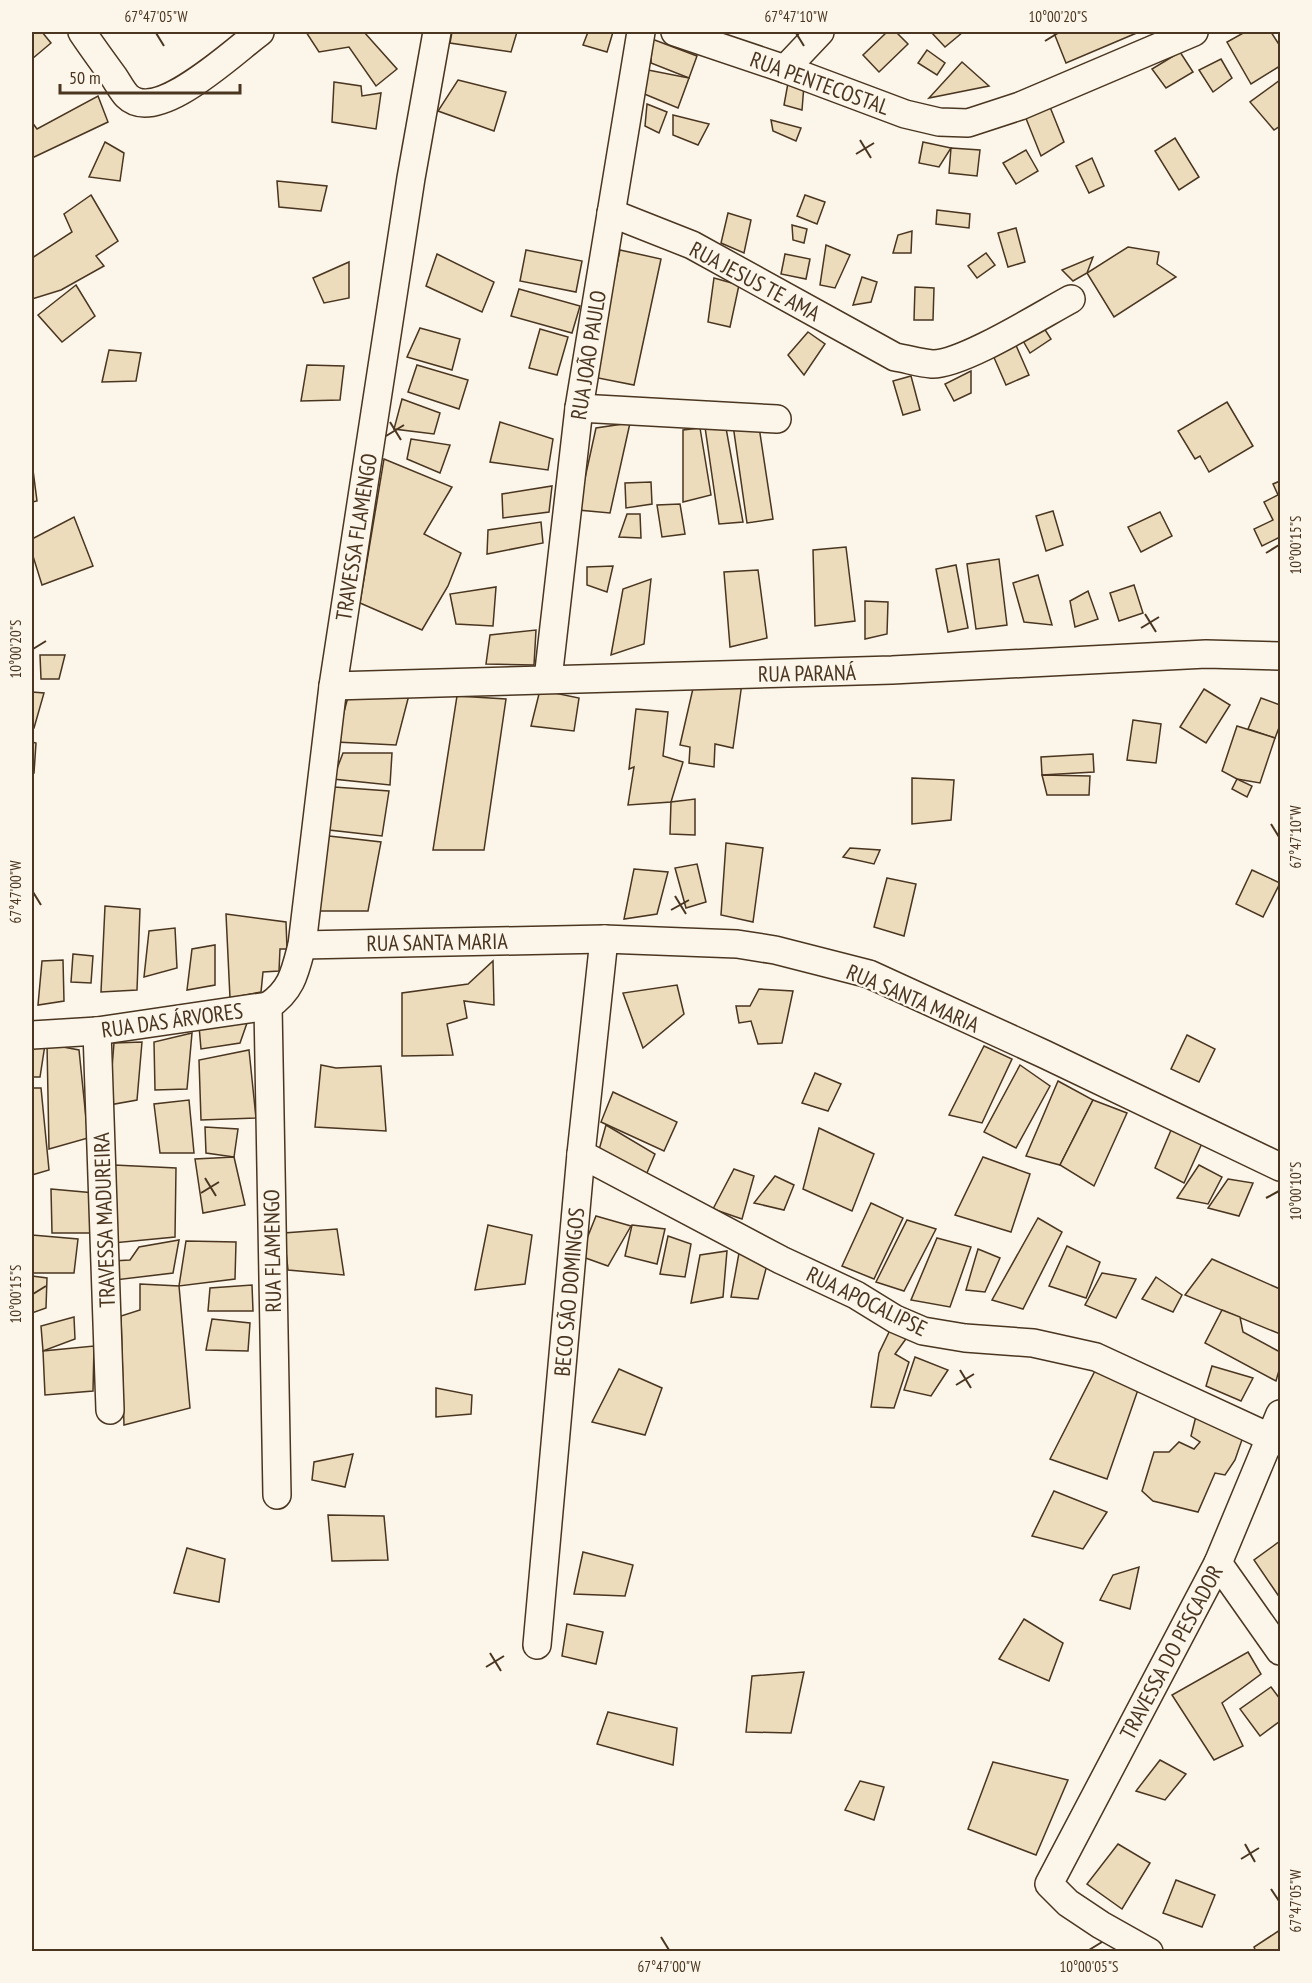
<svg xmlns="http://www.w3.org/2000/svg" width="1312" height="1983" viewBox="0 0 1312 1983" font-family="'PT Sans Narrow',sans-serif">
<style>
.building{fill:#ecdcbc;stroke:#4a3520;stroke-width:1.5}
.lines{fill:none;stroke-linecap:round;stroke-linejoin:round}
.minor-casing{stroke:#4a3520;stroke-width:30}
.minor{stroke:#fbf6e9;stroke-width:27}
.ticks{fill:none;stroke:#4a3520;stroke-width:2}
.labels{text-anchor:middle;stroke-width:4.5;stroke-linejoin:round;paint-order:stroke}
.street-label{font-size:22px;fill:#4a3520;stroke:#fbf6e9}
.neatline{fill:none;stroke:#4a3520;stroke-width:2}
.ticks-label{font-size:15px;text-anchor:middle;fill:#4a3520}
</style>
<rect width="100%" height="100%" fill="#fbf6e9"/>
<g class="building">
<path d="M32,32H42L51,43L32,59Z"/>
<path d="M306,32H364L397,69L376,86L349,47L319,52Z"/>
<path d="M452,32H517L511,52L450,43Z"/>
<path d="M588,32H613L607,52L583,45Z"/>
<path d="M887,32H896L908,44L879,72L863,55Z"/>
<path d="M931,32H963L945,47Z"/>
<path d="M1058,32H1139L1066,63L1054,33Z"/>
<path d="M1245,32H1271L1280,46V66L1251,84L1227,42Z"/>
<path d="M652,39L697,56L689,78L651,63Z"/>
<path d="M927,50L945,63L937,75L918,63Z"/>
<path d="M1180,52L1193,72L1166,88L1152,69Z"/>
<path d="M1221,59L1232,78L1213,92L1199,70Z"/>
<path d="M962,62L989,86L929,98Z"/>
<path d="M648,70L689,78L678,108L642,93Z"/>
<path d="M458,80L506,92L494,131L438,111Z"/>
<path d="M1280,80V126L1274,130L1250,102Z"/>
<path d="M334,82L361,86L362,96L381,93L376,129L332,122Z"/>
<path d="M788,83L804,85L802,110L784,105Z"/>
<path d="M98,96L108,122L32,158V122L37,129Z"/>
<path d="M647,104L667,112L659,133L645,126Z"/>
<path d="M1050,107L1064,142L1041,156L1025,116Z"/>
<path d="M673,115L709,124L698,145L673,135Z"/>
<path d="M771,120L801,128L796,141L773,131Z"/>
<path d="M1175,138L1199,177L1179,190L1155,151Z"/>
<path d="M105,142L124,153L120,181L89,177Z"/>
<path d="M923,142L951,148L939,167L919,163Z"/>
<path d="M951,148L980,150L977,176L949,173Z"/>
<path d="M1026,150L1038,171L1016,184L1003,163Z"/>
<path d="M1092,158L1104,186L1089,193L1076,166Z"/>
<path d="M277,181L327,186L321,211L279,207Z"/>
<path d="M91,195L118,241L96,256L104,266L61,290L32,299V258L72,232L64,214Z"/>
<path d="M805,195L825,202L817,224L797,216Z"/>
<path d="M937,210L970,214L969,228L936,224Z"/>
<path d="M728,213L751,220L744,253L721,243Z"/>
<path d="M792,225L807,229L804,243L793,240Z"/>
<path d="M1016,228L1025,262L1008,267L998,233Z"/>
<path d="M912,231L911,253H893L898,235Z"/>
<path d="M826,245L850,255L835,288L820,285Z"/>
<path d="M1128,247L1159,252L1157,264L1176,277L1114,317L1087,273Z"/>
<path d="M526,250L582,261L576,292L520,281Z"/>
<path d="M620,250L661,259L634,385L593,377Z"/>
<path d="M986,253L995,265L977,278L968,266Z"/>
<path d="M437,254L494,282L482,312L426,286Z"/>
<path d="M785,254L810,259L806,279L781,274Z"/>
<path d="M1093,257L1087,273L1073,281L1062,270Z"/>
<path d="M349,262V298L324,303L313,278Z"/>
<path d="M862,277L877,282L871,302L853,305Z"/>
<path d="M714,278L739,285L730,327L708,322Z"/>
<path d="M76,285L95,316L62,342L38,315Z"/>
<path d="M915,287L934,288L933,320H914Z"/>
<path d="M519,289L580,306L572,333L511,316Z"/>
<path d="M1042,325L1051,339L1030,353L1022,339Z"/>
<path d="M420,328L460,339L452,370L407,357Z"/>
<path d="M540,329L568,337L557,375L529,368Z"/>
<path d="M808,332L825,344L804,375L788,355Z"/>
<path d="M1015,343L1029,375L1006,385L992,353Z"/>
<path d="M109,350L141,353L136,381L102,382Z"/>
<path d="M307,365L344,366L340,400L301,401Z"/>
<path d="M417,365L468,380L459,409L408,392Z"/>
<path d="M971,371V393L954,401L945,384Z"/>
<path d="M911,376L920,410L903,415L893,381Z"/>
<path d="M402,399L440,413L434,434L394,429Z"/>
<path d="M1227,402L1253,446L1209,472L1200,456L1195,459L1178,431Z"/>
<path d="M500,422L553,439L548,470L490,462Z"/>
<path d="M630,423L610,513L578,510L596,428Z"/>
<path d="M733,425L759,427L773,519L747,523Z"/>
<path d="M705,427L726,428L743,522L719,524Z"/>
<path d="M700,428L711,495L683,502V430Z"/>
<path d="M411,439L450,445L440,473L407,459Z"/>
<path d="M384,459L452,487L424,534L461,553L448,586L422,630L360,603Z"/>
<path d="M33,470L37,501L32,502V470Z"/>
<path d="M1280,481V537L1262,546L1254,529L1273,520L1264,502L1278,495L1273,484Z"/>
<path d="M651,482L652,504L626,508L625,483Z"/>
<path d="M552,486L549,512L503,518L502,494Z"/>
<path d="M680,504L685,534L662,537L657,505Z"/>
<path d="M1053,511L1063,545L1046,551L1036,516Z"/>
<path d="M1160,512L1172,536L1141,552L1128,527Z"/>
<path d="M627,514H640L641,538L619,537Z"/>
<path d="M74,517L93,566L42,585L32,553V539Z"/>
<path d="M541,522L543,543L487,554L488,530Z"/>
<path d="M846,547L855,621L815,626L813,550Z"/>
<path d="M999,559L1007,625L976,629L967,564Z"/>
<path d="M956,565L968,628L948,632L936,569Z"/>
<path d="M613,566L607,592L587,585V567Z"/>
<path d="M758,570L767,638L730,647L724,572Z"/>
<path d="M1038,575L1052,625L1024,622L1013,583Z"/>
<path d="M651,579L644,644L611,655L623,589Z"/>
<path d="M1134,585L1143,613L1119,621L1110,593Z"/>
<path d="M496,587L493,626L456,624L450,594Z"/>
<path d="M1088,591L1098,619L1075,627L1070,601Z"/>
<path d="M865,601L888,602L887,634L865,639Z"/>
<path d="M536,630L534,665L486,664L490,635Z"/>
<path d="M40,655H65L59,679H41Z"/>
<path d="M742,683L733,748L715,744L714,767L689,763L690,747L680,745L694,684Z"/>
<path d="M1204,689L1230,705L1206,743L1180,727Z"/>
<path d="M540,690L579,698L574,731L531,726Z"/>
<path d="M32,692L44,693L34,728H32Z"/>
<path d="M409,695L396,745L336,742L348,697Z"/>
<path d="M457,696L506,699L484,850H433Z"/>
<path d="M1261,698L1280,705V725L1275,738L1248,729Z"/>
<path d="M636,709L668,712L663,756L683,762L671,802L628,805L634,767L629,769Z"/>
<path d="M1133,720L1161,724L1156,763L1127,760Z"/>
<path d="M1237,726L1275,738L1260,783L1237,779L1222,771Z"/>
<path d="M32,742L36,743L34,773H32Z"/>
<path d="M343,753H392L390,785L333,779Z"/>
<path d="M1093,754L1094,772L1042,775L1041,757Z"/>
<path d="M1042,775L1090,776L1089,795H1047Z"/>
<path d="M912,778L954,780L951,820L912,824Z"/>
<path d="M1237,779L1252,786L1247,797L1232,789Z"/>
<path d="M334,787L389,791L382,836L329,830Z"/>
<path d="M695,799V835L670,834L671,802Z"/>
<path d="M329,836L381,842L368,911H316Z"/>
<path d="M726,843L763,848L753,922L721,915Z"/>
<path d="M850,848L880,850L874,864L843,857Z"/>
<path d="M697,864L706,902L686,908L675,868Z"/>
<path d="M634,869L668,872L657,914L624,919Z"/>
<path d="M1252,870L1280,883L1263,917L1236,904Z"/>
<path d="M887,878L916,884L904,936L874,927Z"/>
<path d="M105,906L140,909L137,990L101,992Z"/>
<path d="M226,914L286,922L287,949H280L279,971L263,972L261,992L230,998Z"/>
<path d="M175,928L177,968L144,977L149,931Z"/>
<path d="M215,945V985L187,990L192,949Z"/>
<path d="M73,954L93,956L91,983L71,982Z"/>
<path d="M63,960L64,1001L38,1005L42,961Z"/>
<path d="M493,961L494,1005L464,1001L467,1018L447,1024L453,1055L402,1056V993L468,984Z"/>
<path d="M677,985L684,1014L643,1048L623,993Z"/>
<path d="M759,989L793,991L782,1043L758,1044L751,1021L739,1023L736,1006H750Z"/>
<path d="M247,1023L240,1043L201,1049L199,1026Z"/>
<path d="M192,1033L187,1089L155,1090L154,1042Z"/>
<path d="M1187,1035L1215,1049L1199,1082L1171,1069Z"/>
<path d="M32,1038H46L40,1077H32Z"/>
<path d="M142,1042L137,1100L109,1105L114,1043Z"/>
<path d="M47,1044L79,1050L88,1138L49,1149Z"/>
<path d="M984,1046L1012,1059L982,1123L949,1115Z"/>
<path d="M249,1050L256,1118L201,1120L199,1060Z"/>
<path d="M321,1065L336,1068L381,1066L386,1131L315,1127Z"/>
<path d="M1020,1065L1050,1086L1016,1148L984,1132Z"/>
<path d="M815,1073L841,1084L828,1111L802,1103Z"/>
<path d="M1058,1081L1093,1100L1060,1165L1026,1156Z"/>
<path d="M32,1088H41L49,1170L32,1175Z"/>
<path d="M613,1092L677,1122L664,1151L601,1122Z"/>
<path d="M189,1100L194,1153H160L154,1104Z"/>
<path d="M1093,1100L1127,1113L1094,1186L1060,1165Z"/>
<path d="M1174,1123L1203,1141L1184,1183L1155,1168Z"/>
<path d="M606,1125L655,1154L646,1175L597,1157Z"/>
<path d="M205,1127L238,1129L234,1157L206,1153Z"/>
<path d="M819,1128L874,1154L852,1211L803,1189Z"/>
<path d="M234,1157L245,1205L203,1213L195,1159Z"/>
<path d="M983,1157L1030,1174L1011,1232L955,1215Z"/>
<path d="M114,1165L176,1168L175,1237L113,1243Z"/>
<path d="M1199,1165L1222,1177L1208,1204L1177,1198Z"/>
<path d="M734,1169L754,1176L742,1219L713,1209Z"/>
<path d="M775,1176L794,1185L784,1210L754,1203Z"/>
<path d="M1228,1179L1253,1183L1239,1216L1208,1208Z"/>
<path d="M51,1189L95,1193L93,1233H52Z"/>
<path d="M871,1203L903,1218L874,1279L842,1266Z"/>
<path d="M596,1216L631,1226L608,1266L580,1256Z"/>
<path d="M1038,1218L1062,1232L1023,1309L992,1300Z"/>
<path d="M907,1220L936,1229L904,1291L876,1282Z"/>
<path d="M488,1225L532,1235L525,1284L475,1290Z"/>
<path d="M632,1225L665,1229L657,1264L625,1256Z"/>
<path d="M337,1229L344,1275L288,1270L284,1233Z"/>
<path d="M32,1235L78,1239L74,1273H33Z"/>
<path d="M668,1236L691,1244L685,1277L660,1274Z"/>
<path d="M937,1238L971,1247L950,1307L911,1300Z"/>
<path d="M179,1240L173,1273L115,1280L112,1261L130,1260L139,1247Z"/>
<path d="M186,1241L236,1242L235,1279L179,1286Z"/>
<path d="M1067,1246L1100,1262L1086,1298L1049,1286Z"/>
<path d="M978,1249L1000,1258L985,1292L966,1290Z"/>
<path d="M727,1251L723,1297L691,1303L700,1255Z"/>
<path d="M739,1253L767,1265L758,1299L731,1297Z"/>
<path d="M1212,1259L1280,1289V1334L1185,1295Z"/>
<path d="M1102,1273L1136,1279L1116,1318L1085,1305Z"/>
<path d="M32,1276L47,1278L46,1308L32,1313Z"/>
<path d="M1156,1277L1182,1295L1173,1312L1142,1299Z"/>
<path d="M140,1284L179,1286L190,1408L124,1425L121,1316L140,1310Z"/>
<path d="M252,1285L253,1311H208L210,1288Z"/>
<path d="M1222,1310L1240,1317L1243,1332L1280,1352V1367L1276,1381L1205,1343Z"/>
<path d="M74,1317L75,1339L43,1351L41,1326Z"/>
<path d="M212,1319L250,1323L248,1351L206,1350Z"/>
<path d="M891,1328L908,1336L895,1354L909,1362L894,1408L871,1407L879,1353Z"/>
<path d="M94,1346L93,1391L45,1395L43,1351Z"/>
<path d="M915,1357L948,1370L931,1396L904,1390Z"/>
<path d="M1212,1366L1253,1378L1241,1401L1206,1386Z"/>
<path d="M1097,1367L1140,1384L1107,1479L1050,1459Z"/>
<path d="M619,1369L662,1388L645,1435L592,1422Z"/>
<path d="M436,1388L472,1395L471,1414L436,1417Z"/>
<path d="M1197,1412L1245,1431L1235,1460L1225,1475L1215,1473L1198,1512L1153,1501L1142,1491L1154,1452H1169L1179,1442L1194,1449L1200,1442L1191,1436Z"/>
<path d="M353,1454L345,1487L312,1480L314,1462Z"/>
<path d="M1054,1491L1107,1512L1083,1549L1032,1536Z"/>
<path d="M328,1515L384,1516L388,1560L332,1561Z"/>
<path d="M1280,1541V1598L1254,1560Z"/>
<path d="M187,1548L225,1559L219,1602L174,1593Z"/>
<path d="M583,1552L633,1565L625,1596L574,1594Z"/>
<path d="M1139,1567L1130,1609L1100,1600L1113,1575Z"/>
<path d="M1024,1619L1063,1643L1049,1681L999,1659Z"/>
<path d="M567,1624L603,1632L596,1664L562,1656Z"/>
<path d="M1248,1652L1261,1674L1222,1703L1243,1746L1214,1760L1172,1695Z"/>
<path d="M804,1672L791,1733L746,1732L752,1676Z"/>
<path d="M1271,1687L1280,1699V1721L1260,1736L1240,1709Z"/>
<path d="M608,1712L677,1728L673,1765L597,1744Z"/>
<path d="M1160,1760L1186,1774L1165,1800L1136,1791Z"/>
<path d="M993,1762L1068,1780L1036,1855L968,1829Z"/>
<path d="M860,1781L884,1787L874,1820L845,1810Z"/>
<path d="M1118,1844L1150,1863L1122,1909L1087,1884Z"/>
<path d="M1176,1880L1215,1895L1202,1927L1163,1913Z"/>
<path d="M1280,1930V1952H1256L1254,1947Z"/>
</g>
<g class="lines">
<g class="minor-casing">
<g id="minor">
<path d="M82,32C92,47 103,62 114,77C118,83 122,91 127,96C157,126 235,50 260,32"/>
<path d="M675,32L785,69L905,114L939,122L968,123L1020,106L1194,32"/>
<path d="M785,69L820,32"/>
<path d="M611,213L692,245L895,357C907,359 920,363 932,364C962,365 1041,315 1071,299"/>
<path d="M579,408L777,419"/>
<path d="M548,679L579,408L641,32"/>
<path d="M333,686L892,670L1206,654L1280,656"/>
<path d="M302,945L604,939L737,944L775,950L869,974L1044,1054L1280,1167"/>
<path d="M268,1006L277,1495"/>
<path d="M97,1031L110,1410"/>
<path d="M32,1035L97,1031L268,1006C292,990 295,972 302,945L333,686L411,178L437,32"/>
<path d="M581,1154L781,1260L856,1295L895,1319L923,1331L965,1338L1033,1343L1096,1357L1280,1442"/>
<path d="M1218,1563L1280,1651"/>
<path d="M537,1645L581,1154L604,939"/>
<path d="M1149,1952L1101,1925L1068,1903L1049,1884L1218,1563L1280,1414"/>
</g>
</g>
<use href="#minor" class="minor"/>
</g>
<path class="ticks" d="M156,33L164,46M796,33L804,46M1045,41L1058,33M860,140L871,158M856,154L874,143M390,422L401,440M386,436L404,425M1266,553L1279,545M1145,614L1156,632M1141,628L1159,617M33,649L46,641M1271,824L1279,837M33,892L41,905M675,896L686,914M671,910L689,900M205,1178L216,1196M201,1193L219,1182M1266,1198L1279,1191M33,1294L46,1286M960,1370L971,1388M956,1385L974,1374M490,1653L501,1671M486,1667L504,1656M1245,1844L1255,1862M1241,1859L1259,1848M1271,1889L1279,1901M661,1937L669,1950M1089,1950L1102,1942"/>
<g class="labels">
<g class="street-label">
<text transform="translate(820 83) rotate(20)" y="8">RUA PENTECOSTAL</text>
<text transform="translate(755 281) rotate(28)" y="8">RUA JESUS TE AMA</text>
<text transform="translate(588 355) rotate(-81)" y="8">RUA JOÃO PAULO</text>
<text transform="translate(356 537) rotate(-81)" y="8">TRAVESSA FLAMENGO</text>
<text transform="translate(807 673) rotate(-1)" y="8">RUA PARANÁ</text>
<text transform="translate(437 942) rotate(-1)" y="8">RUA SANTA MARIA</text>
<text transform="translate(913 998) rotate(23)" y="8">RUA SANTA MARIA</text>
<text transform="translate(172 1020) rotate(-8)" y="8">RUA DAS ÁRVORES</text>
<text transform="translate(104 1220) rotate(-92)" y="8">TRAVESSA MADUREIRA</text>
<text transform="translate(272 1251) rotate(-91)" y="8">RUA FLAMENGO</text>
<text transform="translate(569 1292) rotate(-85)" y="8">BECO SÃO DOMINGOS</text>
<text transform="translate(867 1301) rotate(26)" y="8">RUA APOCALIPSE</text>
<text transform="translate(1171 1652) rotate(-62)" y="8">TRAVESSA DO PESCADOR</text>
</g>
</g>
<rect width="1312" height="1983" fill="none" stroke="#fbf6e9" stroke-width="66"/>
<path d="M60 84v9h180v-9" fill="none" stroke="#4a3520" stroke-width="3"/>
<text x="69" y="84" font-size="18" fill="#4a3520" stroke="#fbf6e9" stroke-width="4.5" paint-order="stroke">50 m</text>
<rect x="33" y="33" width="1246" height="1917" class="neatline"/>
<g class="ticks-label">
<text x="156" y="22">67°47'05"W</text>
<text x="796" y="22">67°47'10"W</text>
<text x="1058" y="22">10°00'20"S</text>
<text transform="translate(1296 545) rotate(-90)" y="5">10°00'15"S</text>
<text transform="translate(16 649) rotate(-90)" y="5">10°00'20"S</text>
<text transform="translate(1296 837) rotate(-90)" y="5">67°47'10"W</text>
<text transform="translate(16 892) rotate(-90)" y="5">67°47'00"W</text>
<text transform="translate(1296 1191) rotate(-90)" y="5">10°00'10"S</text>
<text transform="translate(16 1294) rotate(-90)" y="5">10°00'15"S</text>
<text transform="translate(1296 1901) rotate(-90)" y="5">67°47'05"W</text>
<text x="669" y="1972">67°47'00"W</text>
<text x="1089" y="1972">10°00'05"S</text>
</g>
</svg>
